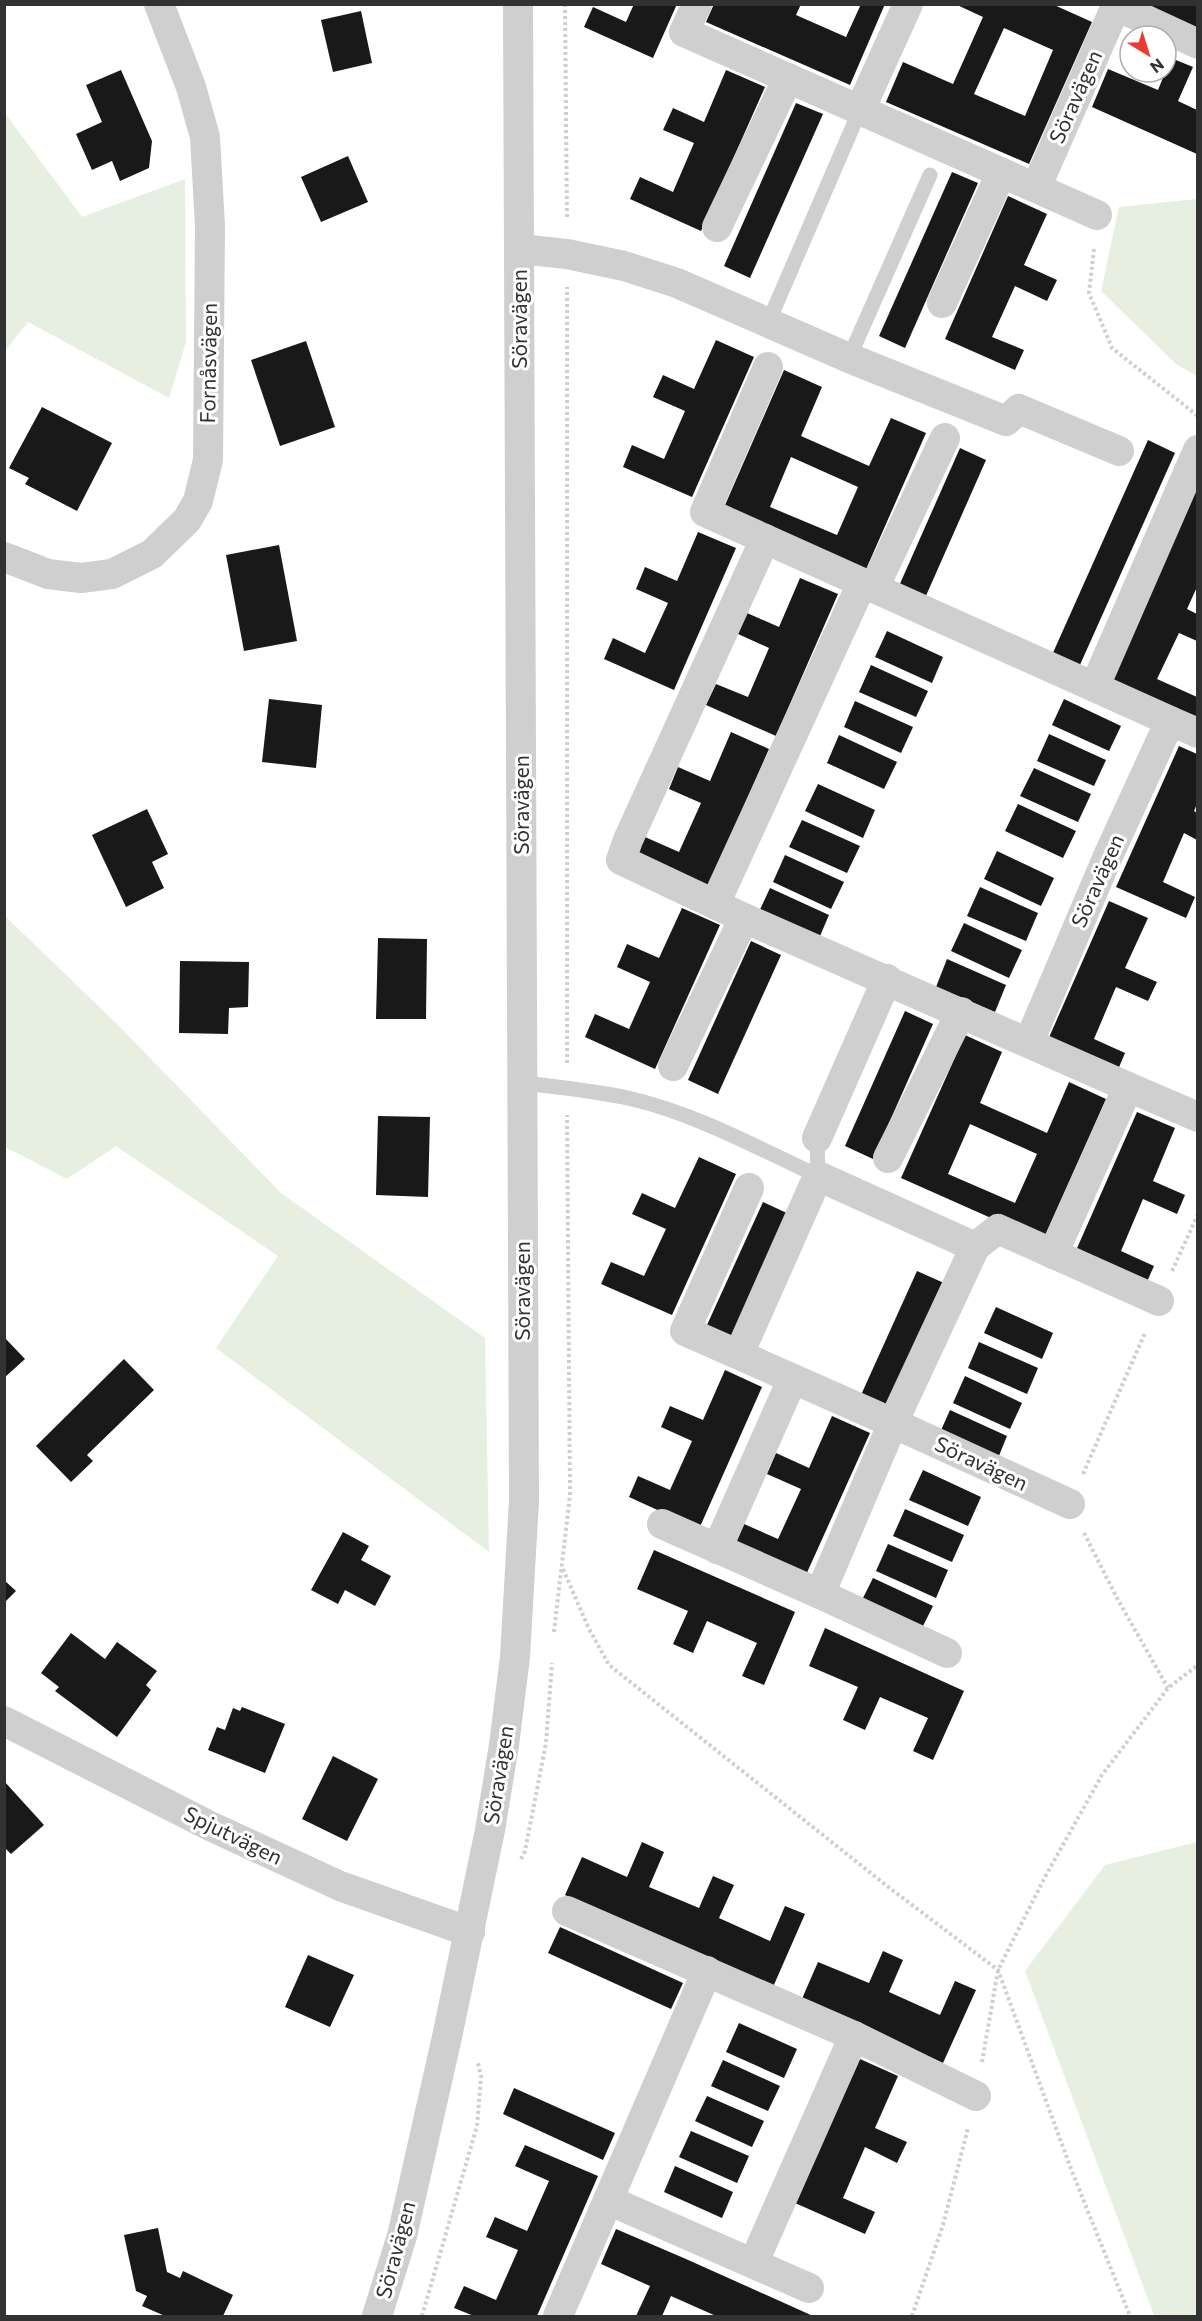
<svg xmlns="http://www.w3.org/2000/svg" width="1202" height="2321" viewBox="0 0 1202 2321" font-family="Commissioner,sans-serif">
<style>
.green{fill:#e6efe0}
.building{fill:#191919;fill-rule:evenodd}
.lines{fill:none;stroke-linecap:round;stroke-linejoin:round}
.path{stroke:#cfcfcf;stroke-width:4;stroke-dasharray:3 3;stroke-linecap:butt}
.service{stroke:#cfcfcf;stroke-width:15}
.minor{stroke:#cfcfcf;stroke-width:30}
.labels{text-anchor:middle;stroke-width:6;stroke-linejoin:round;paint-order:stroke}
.street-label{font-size:21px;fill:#323232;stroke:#fff}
</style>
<rect width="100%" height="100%" fill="#fff"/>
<g class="green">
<path d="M4,112L82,217L185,179L186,342L169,398L28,322L5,351Z"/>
<path d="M1197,199H1198L1197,376L1176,364L1101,291L1119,207Z"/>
<path d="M4,915L118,1025L281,1193L485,1338L489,1552L216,1348L278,1256L116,1146L67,1179L5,1147Z"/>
<path d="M1197,1842V2316H1157L1154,2315L1025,1971L1105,1865Z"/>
</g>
<g class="building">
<path d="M634,4H677L653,58L584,27L593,7L626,22Z"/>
<path d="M714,4H801L796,15L846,37L861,4H885L850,85L706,22Z"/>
<path d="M955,4H1052L1092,22L1029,164L886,102L903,62L953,84L983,17ZM1004,28L1053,50L1025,116L974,94Z"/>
<path d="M1137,4H1197V32Z"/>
<path d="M361,11L372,63L333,72L321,20Z"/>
<path d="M1171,58L1193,67L1178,101L1197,110V154L1092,107L1108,69L1158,90Z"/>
<path d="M121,70L152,141L149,168L120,181L112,161L92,170L76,134L102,122L86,85Z"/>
<path d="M726,70L765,87L701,231L630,199L640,177L673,192L694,143L663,130L673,108L704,122Z"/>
<path d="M796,103L823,114L750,278L724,266Z"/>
<path d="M348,156L368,202L321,222L301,177Z"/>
<path d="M952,172L978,183L905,348L879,336Z"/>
<path d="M1008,196L1047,214L1024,265L1057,280L1047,301L1015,286L992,337L1024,350L1015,370L945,339Z"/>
<path d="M716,340L754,357L692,497L623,467L632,445L664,459L685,411L653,397L663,375L694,389Z"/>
<path d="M306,341L335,427L280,446L251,360Z"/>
<path d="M784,370L822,387L801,436L869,466L891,418L926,433L864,574L722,512ZM791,457L858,487L837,535L770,507Z"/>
<path d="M42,407L112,443L77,511L25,484L29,478L9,468Z"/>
<path d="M1148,440L1175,453L1079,667L1052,655Z"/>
<path d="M960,448L986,460L925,598L899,586Z"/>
<path d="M1197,482V587L1187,609L1197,614V641L1179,633L1157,679L1197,697V724L1109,684Z"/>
<path d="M698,532L736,548L674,690L604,659L613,638L645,653L668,603L636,589L645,567L677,581Z"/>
<path d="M279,545L297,641L244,651L226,555Z"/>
<path d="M800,578L838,594L776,736L706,705L716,684L748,697L769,648L738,634L747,613L779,627Z"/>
<path d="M887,631L943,657L932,683L875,657Z"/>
<path d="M871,665L928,691L916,717L859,692Z"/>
<path d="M269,699L322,705L316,768L262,762Z"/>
<path d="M1064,699L1121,726L1109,751L1052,725Z"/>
<path d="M855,701L913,727L901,753L844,727Z"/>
<path d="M731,732L769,749L707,890L636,858L645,837L679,852L701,803L669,789L678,767L710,781Z"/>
<path d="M1049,734L1106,760L1094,786L1037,761Z"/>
<path d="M839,735L897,762L884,789L827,763Z"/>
<path d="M1179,746L1197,754V804L1194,811L1197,813V840L1184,833L1163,882L1195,897L1186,918L1116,887Z"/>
<path d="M1034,768L1091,794L1078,822L1020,796Z"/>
<path d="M818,784L875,810L863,838L805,811Z"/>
<path d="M1018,804L1076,831L1063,858L1005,831Z"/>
<path d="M147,809L168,854L152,862L164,888L126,907L92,835Z"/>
<path d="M802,820L860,846L847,873L789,847Z"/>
<path d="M997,851L1054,878L1041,906L984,879Z"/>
<path d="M785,855L844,882L831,909L773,882Z"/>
<path d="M980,887L1038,913L1026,941L967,916Z"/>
<path d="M770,888L829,915L817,943L757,916Z"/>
<path d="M1109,901L1148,918L1125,968L1157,982L1148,1001L1116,987L1094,1039L1125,1053L1117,1072L1047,1042Z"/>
<path d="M682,908L720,925L655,1069L585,1037L595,1014L629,1029L650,982L617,967L627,944L659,958Z"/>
<path d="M964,923L1022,950L1009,978L951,951Z"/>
<path d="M378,938L427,939L426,1019H376Z"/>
<path d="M751,941L781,955L718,1094L688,1080Z"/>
<path d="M947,959L1006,985L995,1012L936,987Z"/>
<path d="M180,961L249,962L248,1007L229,1008L228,1034L179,1033Z"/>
<path d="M905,1011L933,1024L873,1159L845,1146Z"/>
<path d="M965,1035L1002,1052L980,1103L1047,1133L1069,1082L1106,1099L1043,1241L901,1178ZM970,1124L1037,1154L1015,1203L948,1174Z"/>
<path d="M1137,1112L1175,1128L1153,1181L1185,1195L1177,1214L1143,1199L1121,1251L1154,1266L1145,1286L1074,1255Z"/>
<path d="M378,1116L430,1117L428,1197L376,1195Z"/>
<path d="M699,1157L736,1174L672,1315L601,1284L611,1262L644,1276L666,1229L632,1214L642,1193L675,1208Z"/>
<path d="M763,1202L789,1214L732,1337L707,1325Z"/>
<path d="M917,1271L944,1283L888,1407L861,1395Z"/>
<path d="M996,1307L1053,1333L1042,1359L984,1333Z"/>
<path d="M4,1337L25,1359L4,1378Z"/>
<path d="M979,1342L1038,1368L1027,1394L968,1368Z"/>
<path d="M124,1359L154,1390L87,1455L93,1461L71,1482L36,1446Z"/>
<path d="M725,1370L762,1387L699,1529L629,1497L638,1476L670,1490L692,1441L661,1427L670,1406L703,1420Z"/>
<path d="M965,1376L1022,1403L1010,1429L953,1403Z"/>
<path d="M950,1410L1007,1436L996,1463L938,1437Z"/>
<path d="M832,1416L870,1433L805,1577L735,1545L744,1524L778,1539L801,1489L767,1474L776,1453L809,1468Z"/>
<path d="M923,1470L981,1497L968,1526L909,1500Z"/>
<path d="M905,1509L964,1535L952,1562L893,1536Z"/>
<path d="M343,1532L369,1546L361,1560L391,1576L375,1606L345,1590L338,1604L311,1590Z"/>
<path d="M888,1544L948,1570L936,1598L876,1571Z"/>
<path d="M654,1550L795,1612L764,1685L742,1676L757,1643L707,1621L693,1653L673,1644L688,1611L637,1589Z"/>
<path d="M873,1578L933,1606L919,1634L859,1606Z"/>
<path d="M4,1580L16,1591L4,1603Z"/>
<path d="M825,1628L964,1691L933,1760L913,1751L928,1718L880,1697L865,1730L843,1720L858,1687L809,1666Z"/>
<path d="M71,1633L105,1659L117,1642L157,1671L146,1685L151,1690L117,1737L55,1691L59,1687L41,1673Z"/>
<path d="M242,1707L285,1724L265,1773L208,1750L217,1727L225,1730L233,1708L240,1711Z"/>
<path d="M333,1756L378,1779L347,1841L302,1819Z"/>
<path d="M4,1781L44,1825L11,1854L4,1847Z"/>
<path d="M642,1842L664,1852L649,1887L699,1908L713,1876L734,1885L719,1918L770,1941L785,1906L805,1914L773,1987L565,1895L582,1857L627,1877Z"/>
<path d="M560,1927L683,1983L671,2009L548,1953Z"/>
<path d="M883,1951L903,1960L889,1992L940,2015L955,1981L976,1990L943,2063L801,2001L818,1962L869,1983Z"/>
<path d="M308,1955L354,1975L330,2027L285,2007Z"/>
<path d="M739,2023L797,2049L784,2078L726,2052Z"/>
<path d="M860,2059L898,2076L875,2128L907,2142L897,2163L865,2147L843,2198L875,2212L865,2234L795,2203Z"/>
<path d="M723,2060L780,2086L768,2111L711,2086Z"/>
<path d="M514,2088L615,2133L603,2160L503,2114Z"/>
<path d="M707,2096L764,2121L752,2147L695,2121Z"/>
<path d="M691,2131L749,2156L737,2183L679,2157Z"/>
<path d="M525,2145L598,2176L537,2316H474L454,2308L464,2286L496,2300L518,2250L486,2237L495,2217L527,2231L549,2181L515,2166Z"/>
<path d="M675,2166L733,2192L722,2218L664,2192Z"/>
<path d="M158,2228L167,2272L180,2278L183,2271L233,2295L223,2316H165L142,2306L147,2296L136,2291L124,2235Z"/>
<path d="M616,2229L686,2259L813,2316H716L671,2296L662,2316H636L650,2286L601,2264Z"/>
</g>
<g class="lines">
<g class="path">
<path d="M565,4L567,220"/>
<path d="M1094,249L1089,293L1112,348L1198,416"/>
<path d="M567,1063V287"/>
<path d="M1172,1271L1198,1214"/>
<path d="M1083,1474L1145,1333"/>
<path d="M1084,1533L1118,1600L1168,1688"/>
<path d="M563,1569L589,1629L609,1665L887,1886L998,1970L1071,2169L1130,2316"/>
<path d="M554,1632L570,1495L567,1115"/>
<path d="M521,1859L525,1851L546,1743L552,1663"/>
<path d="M982,2062L998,1970L1045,1877L1102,1775L1168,1688L1198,1665"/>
<path d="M422,2316L477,2126L481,2077L478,2063"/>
<path d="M912,2316L943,2225L968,2128"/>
</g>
<g class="service">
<path d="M768,323L860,110"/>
<path d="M849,358L930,175"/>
<path d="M523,1083C559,1087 596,1091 632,1099C696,1114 758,1148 818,1176L817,1138"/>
</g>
<g class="minor">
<path d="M697,4L684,32L1097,215"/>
<path d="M860,110L908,4"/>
<path d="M1036,188L1116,6L1198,44"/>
<path d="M717,227L788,78"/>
<path d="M520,249L567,254L624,266L677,283L849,358L1006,421L1019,409L1119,451"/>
<path d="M942,303L1001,173"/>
<path d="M768,367L705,512L1170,721"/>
<path d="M765,539L628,840L621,860L744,918L1128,1087"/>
<path d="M4,557L48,574L81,578L112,574L152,554L187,520L198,501L208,460L210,226L205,137L191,87L159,4"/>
<path d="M874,588L945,438"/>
<path d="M1095,686L1198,450"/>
<path d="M715,904L862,583"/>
<path d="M1029,1042L1108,856L1170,721L1198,733"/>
<path d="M673,1066L744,918"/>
<path d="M817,1138L887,979"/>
<path d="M888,1158L961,1012"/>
<path d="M749,1188L685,1331L893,1423L820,1594L947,1653"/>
<path d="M975,1247L893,1423L1070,1504"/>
<path d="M1053,1254L1128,1087L1198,1117"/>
<path d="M739,1354L818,1176L975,1247L998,1229L1159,1301"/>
<path d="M662,1524L820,1594"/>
<path d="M717,1549L792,1380"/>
<path d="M4,1721L210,1826L340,1886L470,1932"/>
<path d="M567,1911L854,2036L976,2096"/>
<path d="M608,2200L809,2288"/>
<path d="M754,2262L854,2036"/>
<path d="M377,2316L402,2236L447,2037L490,1830L504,1745L515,1657L524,1501L518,4"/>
<path d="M558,2316L707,1971"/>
</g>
</g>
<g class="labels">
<g class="street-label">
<text transform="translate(1076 97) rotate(-66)" y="7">Söravägen</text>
<text transform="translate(520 319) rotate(-90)" y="7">Söravägen</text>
<text transform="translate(209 363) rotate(-89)" y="7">Fornåsvägen</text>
<text transform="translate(522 805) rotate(-90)" y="7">Söravägen</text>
<text transform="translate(1098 881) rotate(-66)" y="7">Söravägen</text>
<text transform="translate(523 1291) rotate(-90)" y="7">Söravägen</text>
<text transform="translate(981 1464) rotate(25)" y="7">Söravägen</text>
<text transform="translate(499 1775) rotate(-81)" y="7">Söravägen</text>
<text transform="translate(233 1836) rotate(26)" y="7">Spjutvägen</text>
<text transform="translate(396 2250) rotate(-75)" y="7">Söravägen</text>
</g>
</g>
<rect width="1202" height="2321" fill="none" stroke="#323232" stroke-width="12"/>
<g transform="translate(1148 54) rotate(142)"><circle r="28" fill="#ffffff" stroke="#adadad" stroke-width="1.5"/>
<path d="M0-4.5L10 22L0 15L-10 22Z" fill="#eb3a32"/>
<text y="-9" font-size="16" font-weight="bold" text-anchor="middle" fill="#323232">N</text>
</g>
</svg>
